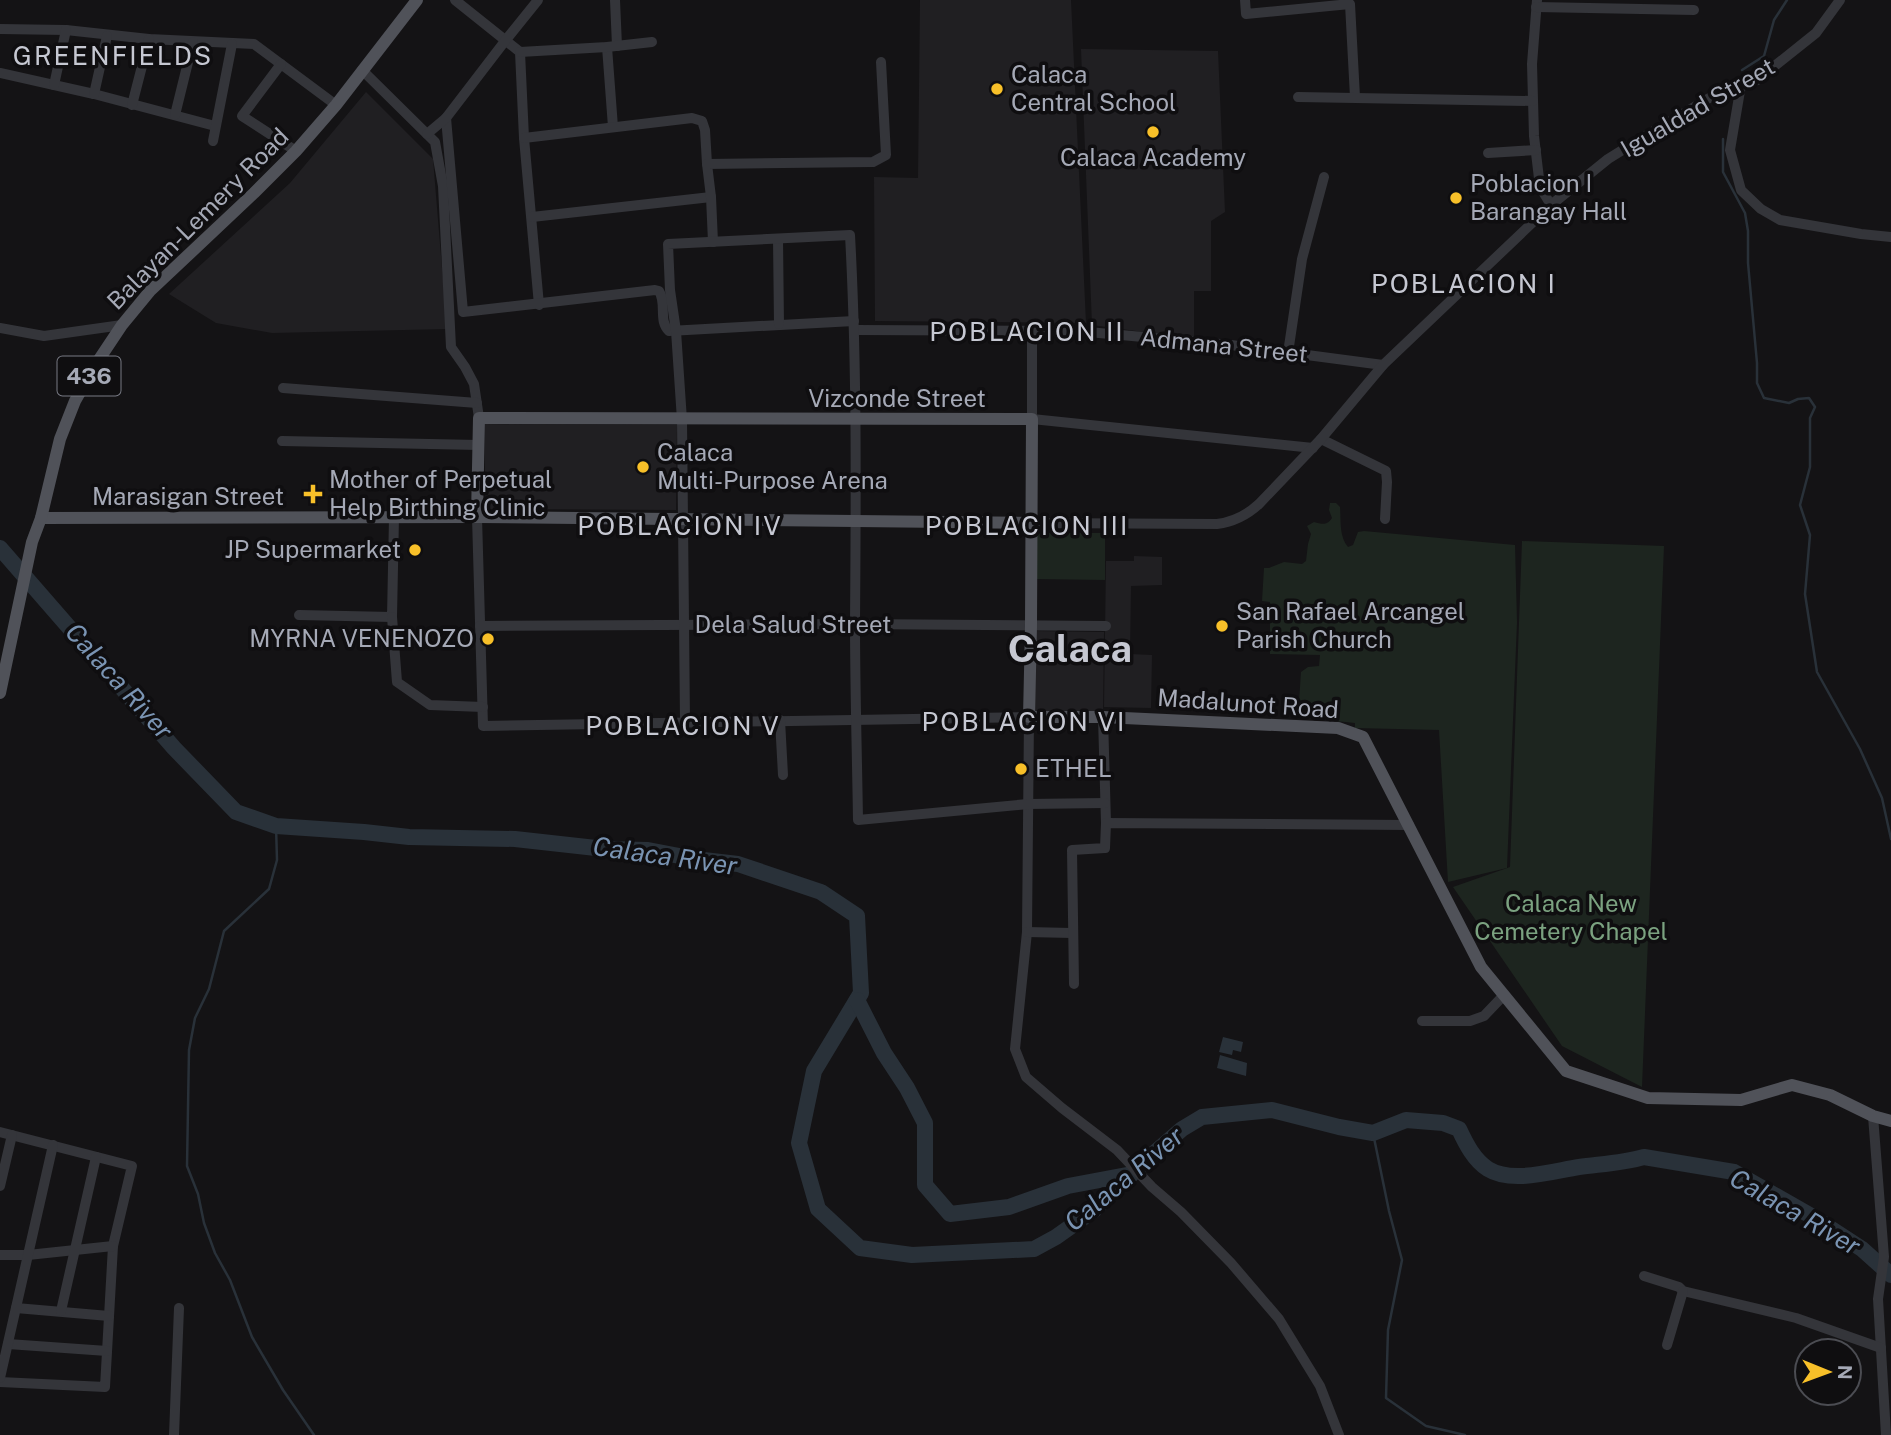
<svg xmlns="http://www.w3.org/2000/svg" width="1891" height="1435" viewBox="0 0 1891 1435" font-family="'Public Sans',sans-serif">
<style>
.built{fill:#201f22}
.green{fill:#1d251f}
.water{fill:#293139}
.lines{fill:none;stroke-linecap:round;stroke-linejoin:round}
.stream{stroke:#293139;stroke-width:2.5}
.river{stroke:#293139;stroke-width:16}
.minor{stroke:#34353a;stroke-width:10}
.major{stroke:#505259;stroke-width:12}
.poi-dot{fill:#f8c029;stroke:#0f0e10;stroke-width:2.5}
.labels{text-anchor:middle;stroke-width:7;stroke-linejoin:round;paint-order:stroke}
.shield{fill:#0f0e10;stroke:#787a84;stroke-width:2}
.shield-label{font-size:23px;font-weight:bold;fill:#a5a9b6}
.poi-label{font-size:24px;fill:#a5a9b6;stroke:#0f0e10;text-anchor:start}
.street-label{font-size:24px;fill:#a5a9b6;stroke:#0f0e10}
.park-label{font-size:24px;fill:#7ba280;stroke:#0f0e10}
.neighbourhood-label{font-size:26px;letter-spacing:2px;fill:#c6c8d2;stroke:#0f0e10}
.water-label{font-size:26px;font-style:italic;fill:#7a94b3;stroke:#0f0e10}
.town-label{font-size:38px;font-weight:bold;fill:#c6c8d2;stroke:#0f0e10}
</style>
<rect width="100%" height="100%" fill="#141315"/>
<g class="built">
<path d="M920,0H1071L1086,323L875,321L874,177L918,178Z"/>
<path d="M1081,49L1218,51L1225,212L1211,221V291H1194V339L1092,325Z"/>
<path d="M366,92L433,159L447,329L272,333L216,323L169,294L290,183Z"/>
<path d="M485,424L677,425L676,510L485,509Z"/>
<path d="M1134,556L1162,557V585L1131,586L1130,654L1152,655L1151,708L1104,707L1106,561H1134Z"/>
<path d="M1034,631L1104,632L1103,712L1033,711Z"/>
</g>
<g class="green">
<path d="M1330,503H1336L1340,507C1341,520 1339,537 1348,547L1353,545L1358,532L1364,531L1515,545L1517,622L1507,868L1448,882L1439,730L1355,728V723L1298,717L1301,672L1308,667L1319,666L1320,655L1270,654V602L1262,601L1264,568H1269L1284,562L1302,564L1306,561L1308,544L1311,534L1307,526L1314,522C1322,524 1327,526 1332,518L1329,510Z"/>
<path d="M1040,533H1105V580L1036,579V536Z"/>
<path d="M1522,541L1664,546L1642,1087L1562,1046L1453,887L1510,867Z"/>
</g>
<g class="water">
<path d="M1223,1037L1243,1042L1241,1052L1233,1050L1232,1055L1219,1052Z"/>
<path d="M1220,1055L1247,1063L1246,1076L1217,1068Z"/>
</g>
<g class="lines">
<g class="stream">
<path d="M1742,70L1764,56L1774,20L1787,0"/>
<path d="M1723,139V172L1745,213L1748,231V263L1757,363V383L1764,398L1789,403L1798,399L1809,398L1815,407L1810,418V467L1800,505L1810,535L1805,594L1817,672L1860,749L1882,798L1891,839"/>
<path d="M276,826L277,860L269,889L224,931L209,989L195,1018L189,1050L187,1166L198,1194L204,1223L215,1253L230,1280L252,1337L283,1390L314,1435"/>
<path d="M1373,1133L1389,1211L1402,1260L1388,1330L1386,1398L1426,1426L1465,1435"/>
</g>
<g class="river">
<path d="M0,548L174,748L236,812L276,826L364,832L409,837L515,839L605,849L648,850L695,859L738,864L821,892L857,916L861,993L814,1071L799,1143L818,1209L860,1248L912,1255L1034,1249L1056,1237L1094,1210L1145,1161L1182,1129L1202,1117L1272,1110L1339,1127L1373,1133L1406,1120L1443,1123L1459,1129C1466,1144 1474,1160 1488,1169C1512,1184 1553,1171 1579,1167C1601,1164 1623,1163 1644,1157L1734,1172L1813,1217L1862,1249L1891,1275"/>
<path d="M857,1000L884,1053L907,1088L925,1123V1185L950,1214L1009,1207L1068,1186L1132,1174"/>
</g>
<g class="minor">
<path d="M455,0L520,52L524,138L539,305"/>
<path d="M615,0L617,46"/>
<path d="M1245,0L1246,14L1350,4L1355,97"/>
<path d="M1537,0L1532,64L1534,136L1540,187L1551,205"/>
<path d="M1536,7L1694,10"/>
<path d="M0,29L66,30L149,39L254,44L336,105"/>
<path d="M607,47L613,127"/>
<path d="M520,52L607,47L652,42"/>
<path d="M281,64L242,116L296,151"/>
<path d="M362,70L435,142L443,186L451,347L465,367L474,384L479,418"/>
<path d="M0,73L94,94L215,126"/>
<path d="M54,85L66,30"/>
<path d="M1741,85L1730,150L1741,190L1761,209L1780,220L1861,234L1891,237"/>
<path d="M94,94L107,36"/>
<path d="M1298,97L1533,101"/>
<path d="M132,105L149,39"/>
<path d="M175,115L193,42"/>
<path d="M446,118L463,312L655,290L659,291C667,303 658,321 669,331L854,321"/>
<path d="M427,134L446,118L505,41L538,0"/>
<path d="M524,138L692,118L702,121L705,130L707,164"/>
<path d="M213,141L232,44"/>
<path d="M1488,153L1536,150"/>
<path d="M532,217L711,197"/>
<path d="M778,239L779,324"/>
<path d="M713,242L711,197L707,164L873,162L886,155L881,62"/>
<path d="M0,328L44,336L122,325"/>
<path d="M855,330L1077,331L1231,345L1383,365"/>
<path d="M1032,331V419L1313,448"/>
<path d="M1288,353L1302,259L1324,177"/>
<path d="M283,388L477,403"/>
<path d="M1321,439L1386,471L1387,482L1385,519"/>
<path d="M282,441L479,445"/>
<path d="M477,517L483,726L1029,717L1027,932L1015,1049L1026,1077L1062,1108L1117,1150L1152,1187L1181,1212L1231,1263L1279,1319L1320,1386L1339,1435"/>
<path d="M1032,523L1217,524C1233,522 1246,516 1259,504L1321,439L1383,365L1551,205L1608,159L1637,141L1711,97L1757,80L1816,33L1840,0"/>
<path d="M299,615L392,617L394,517"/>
<path d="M392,617L397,682L430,705L483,707"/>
<path d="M480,626L855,624L1106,626"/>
<path d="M1103,717L1106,823"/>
<path d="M780,720L783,775"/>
<path d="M685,722L682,420L676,331L670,290L668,244L850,235C857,364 856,493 855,623C855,688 857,754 858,820L1028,804L1105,803"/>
<path d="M1027,932L1072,933"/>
<path d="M1074,984L1072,850L1105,848L1106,823L1409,825"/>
<path d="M1422,1021H1470L1484,1016L1504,995"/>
<path d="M1873,1116L1884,1257L1878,1299L1886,1435"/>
<path d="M0,1132L132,1166L113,1246L105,1387L0,1382"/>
<path d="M0,1186L12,1135"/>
<path d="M0,1255H28L113,1246"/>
<path d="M1644,1276L1679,1287L1683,1291L1796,1318L1881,1348"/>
<path d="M16,1308L109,1316"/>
<path d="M61,1311L96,1157"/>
<path d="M8,1344L107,1351"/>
<path d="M1667,1345L1683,1291"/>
<path d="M0,1378L53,1145"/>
<path d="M174,1435L179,1308"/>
</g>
<g class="major">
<path d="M477,517L479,418L1032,419L1031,626L1029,717H1103L1338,728L1363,737L1481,967L1566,1071L1648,1098L1741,1100L1792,1085L1830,1095L1873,1116L1891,1121"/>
<path d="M41,518L477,517L1032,523"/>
<path d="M0,693L32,542L41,518L60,439L75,401L96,364L122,325L150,291L254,193L296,151L336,105L417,0"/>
</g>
</g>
<g class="poi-dot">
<circle cx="997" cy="89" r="7"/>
<circle cx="1153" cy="132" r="7"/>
<circle cx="1456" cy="198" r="7"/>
<circle cx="643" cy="467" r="7"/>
<path d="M309.5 483.5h7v7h7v7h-7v7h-7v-7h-7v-7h7z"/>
<circle cx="415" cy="550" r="7"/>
<circle cx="1222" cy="626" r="7"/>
<circle cx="488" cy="639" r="7"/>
<circle cx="1021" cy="769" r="7"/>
</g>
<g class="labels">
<rect class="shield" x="57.5" y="356.5" width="63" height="39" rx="5"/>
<g class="shield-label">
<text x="89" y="384">436</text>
</g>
<g class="poi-label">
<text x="1011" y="83">Calaca<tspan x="1011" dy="28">Central School</tspan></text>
<text x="1153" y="166" text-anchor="middle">Calaca Academy</text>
<text x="1470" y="192">Poblacion I<tspan x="1470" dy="28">Barangay Hall</tspan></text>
<text x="657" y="461">Calaca<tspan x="657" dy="28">Multi-Purpose Arena</tspan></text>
<text x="329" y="488">Mother of Perpetual<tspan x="329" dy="28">Help Birthing Clinic</tspan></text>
<text x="401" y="558" text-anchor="end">JP Supermarket</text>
<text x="1236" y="620">San Rafael Arcangel<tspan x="1236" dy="28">Parish Church</tspan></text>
<text x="474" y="647" text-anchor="end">MYRNA VENENOZO</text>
<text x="1035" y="777">ETHEL</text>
</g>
<g class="street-label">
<text transform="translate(1698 108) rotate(-30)" y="8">Igualdad Street</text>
<text transform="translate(198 219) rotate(-45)" y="8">Balayan-Lemery Road</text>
<text transform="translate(1224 346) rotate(6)" y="8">Admana Street</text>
<text x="897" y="407">Vizconde Street</text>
<text x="188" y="505">Marasigan Street</text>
<text x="793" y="633">Dela Salud Street</text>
<text transform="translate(1248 704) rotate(4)" y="8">Madalunot Road</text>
</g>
<g class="park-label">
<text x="1571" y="912">Calaca New<tspan x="1571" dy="28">Cemetery Chapel</tspan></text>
</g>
<g class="neighbourhood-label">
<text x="113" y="65">GREENFIELDS</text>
<text x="1464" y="293">POBLACION I</text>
<text x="1027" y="341">POBLACION II</text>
<text x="680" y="535">POBLACION IV</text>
<text x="1027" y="535">POBLACION III</text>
<text x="1024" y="731">POBLACION VI</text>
<text x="683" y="735">POBLACION V</text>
</g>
<g class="water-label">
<text transform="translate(119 681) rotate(48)" y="9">Calaca River</text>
<text transform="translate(665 856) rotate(8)" y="9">Calaca River</text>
<text transform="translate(1124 1179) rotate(-40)" y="9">Calaca River</text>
<text transform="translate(1795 1212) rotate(30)" y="9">Calaca River</text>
</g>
<g class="town-label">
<text x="1070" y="662">Calaca</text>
</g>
</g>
<g transform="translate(1828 1372) rotate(91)"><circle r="33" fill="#0f0e10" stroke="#4b4c52" stroke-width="2"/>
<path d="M0-5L12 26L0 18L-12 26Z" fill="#f8c029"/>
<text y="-10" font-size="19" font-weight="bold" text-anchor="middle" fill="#a5a9b6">N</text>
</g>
</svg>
